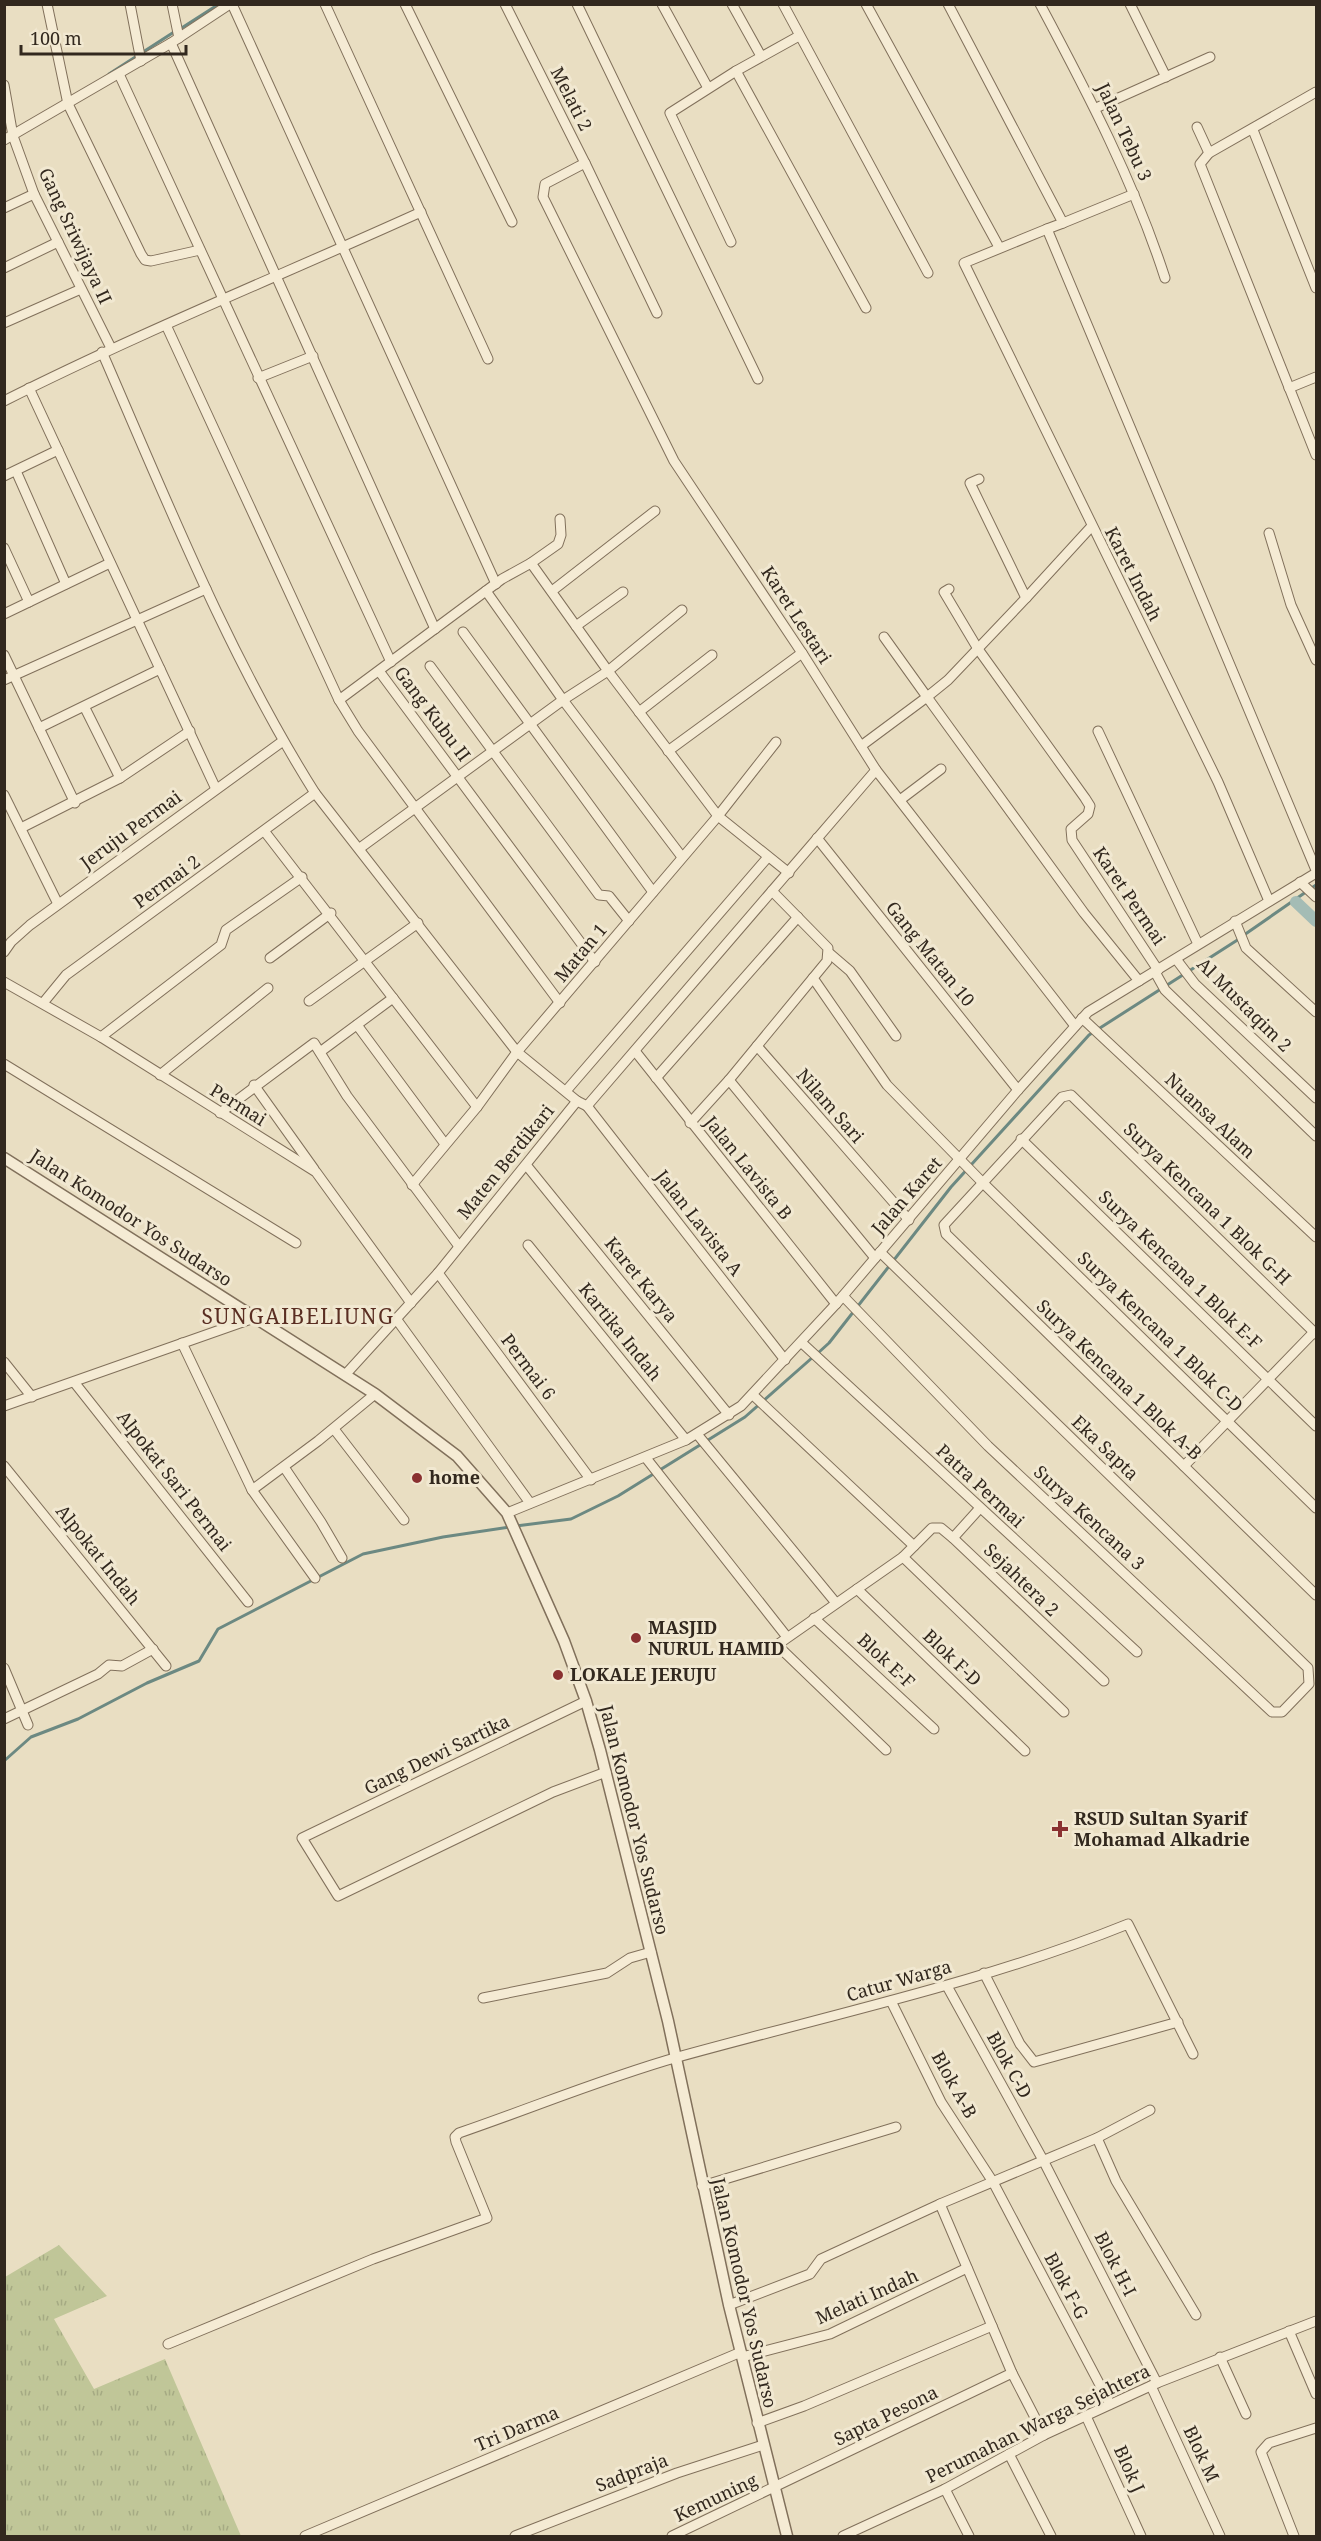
<svg xmlns="http://www.w3.org/2000/svg" width="1321" height="2541" viewBox="0 0 1321 2541" font-family="'Noto Serif',serif">
<style>
.grass{fill:url(#grass-tufts)}
.lines{fill:none;stroke-linecap:round;stroke-linejoin:round}
.stream{stroke:#6c8982;stroke-width:3}
.canal{stroke:#a4bcb5;stroke-width:12}
.minor-casing{stroke:#81705b;stroke-width:11}
.tertiary-casing{stroke:#81705b;stroke-width:13}
.minor{stroke:#f5ebd4;stroke-width:9}
.tertiary{stroke:#f5ebd4;stroke-width:10}
.poi-dot{fill:#8a3131;stroke:#f1e8d1;stroke-width:2}
.labels{text-anchor:middle;stroke-width:6;stroke-linejoin:round;paint-order:stroke}
.street-label{font-size:18px;fill:#32281e;stroke:#f1e8d1}
.poi-label{font-size:18px;font-weight:bold;fill:#32281e;stroke:#f1e8d1;text-anchor:start}
.quarter-label{font-size:21px;letter-spacing:1.5px;fill:#5a2e22;stroke:#f1e8d1}
</style>
<defs>
<pattern id="grass-tufts" width="24" height="20" patternUnits="userSpaceOnUse" patternTransform="scale(1.5)"><rect width="24" height="20" fill="#c0c698"/><path d="M3 7l-1-3M5 7V3M7 7l1-3M15 17l-1-3M17 17v-4M19 17l1-3" fill="none" stroke="#a5aa83"/></pattern>
</defs>
<rect width="100%" height="100%" fill="#e9dec2"/>
<path class="grass" d="M59,2245L107,2296L54,2319L94,2389L165,2359L241,2536H5V2277Z"/>
<g class="lines">
<g class="stream">
<path d="M180,29L219,4"/>
<path d="M109,74L174,32"/>
<path d="M1244,935L1316,885"/>
<path d="M818,1353L829,1343L951,1187L1089,1035L1239,939"/>
<path d="M516,1526L571,1519L618,1496L745,1417L813,1357"/>
<path d="M4,1761L31,1737L78,1719L147,1683L199,1661L218,1629L363,1554L443,1537L510,1527"/>
</g>
<path class="canal" d="M1296,902L1316,921"/>
<g class="minor-casing">
<g id="minor">
<path d="M47,4L68,104L141,254L145,260L151,261L200,250"/>
<path d="M130,4L141,61"/>
<path d="M172,4L179,38"/>
<path d="M232,4L496,584"/>
<path d="M325,4L488,359"/>
<path d="M405,4L512,222"/>
<path d="M505,4L585,163L545,184L543,197L674,461L802,653L876,770L1075,1026"/>
<path d="M577,4L758,379"/>
<path d="M662,4L708,88"/>
<path d="M732,4L761,56"/>
<path d="M783,4L928,273"/>
<path d="M866,4L999,247"/>
<path d="M948,4L1063,223L1047,229L1316,870"/>
<path d="M1040,4C1088,94 1134,182 1165,278"/>
<path d="M1130,4L1166,77"/>
<path d="M171,43L435,629"/>
<path d="M736,71L866,308"/>
<path d="M119,74L391,662"/>
<path d="M4,85L13,136L34,194L111,348"/>
<path d="M1316,92L1209,153L1200,164L1316,455"/>
<path d="M1096,108L1210,57"/>
<path d="M1197,127L1209,153"/>
<path d="M1253,130L1316,288"/>
<path d="M4,140L171,43L230,4"/>
<path d="M585,163L657,313"/>
<path d="M4,208L34,194"/>
<path d="M1063,223L1134,194"/>
<path d="M1047,229L964,263L1218,782L1269,901"/>
<path d="M731,242L670,113L736,71L799,36"/>
<path d="M4,268L58,242"/>
<path d="M4,323L81,289"/>
<path d="M166,325L339,700L358,731L560,1003"/>
<path d="M102,352C167,501 228,655 315,793L517,1052L577,1101"/>
<path d="M258,378L313,356"/>
<path d="M29,388L216,789"/>
<path d="M1289,388L1316,377"/>
<path d="M4,401C141,332 282,275 421,212"/>
<path d="M16,471L66,584"/>
<path d="M4,476L58,450"/>
<path d="M979,479L970,483L1026,598L948,680L927,697L1084,913L1139,981"/>
<path d="M1269,533L1291,605L1316,660"/>
<path d="M4,548L29,602"/>
<path d="M531,563L608,671L718,816L789,873"/>
<path d="M949,589L944,592L978,649L1085,798L1090,806L1088,814L1071,829L1072,840L1158,970"/>
<path d="M486,591L563,700L682,857"/>
<path d="M552,591L655,511"/>
<path d="M1026,598L1091,527"/>
<path d="M4,614L110,563"/>
<path d="M576,626L623,592"/>
<path d="M463,632L653,892"/>
<path d="M4,655L75,803"/>
<path d="M430,666L599,895L609,896L629,921"/>
<path d="M379,671L595,962"/>
<path d="M4,680L206,589"/>
<path d="M339,700L502,579L531,563L558,544L561,535L560,519"/>
<path d="M85,708L120,778"/>
<path d="M639,712L712,655"/>
<path d="M39,728L160,669"/>
<path d="M1098,731L1198,944"/>
<path d="M861,746L927,697L884,637"/>
<path d="M668,751L802,653"/>
<path d="M4,795L58,904"/>
<path d="M900,800L941,769"/>
<path d="M21,828L120,778L190,731"/>
<path d="M265,832L477,1107"/>
<path d="M817,838L1018,1090"/>
<path d="M360,848L563,700L608,671L682,610"/>
<path d="M1300,882L1316,897"/>
<path d="M772,891L828,948L827,961L813,978L887,1085L983,1183L1316,1508"/>
<path d="M1235,921L1246,948L1316,1012"/>
<path d="M4,952L11,942L30,925L283,741"/>
<path d="M829,953L850,971L896,1036"/>
<path d="M270,958L331,913"/>
<path d="M1176,959L1195,984L1316,1098"/>
<path d="M1155,972L1165,990L1316,1136"/>
<path d="M4,982L101,1037L316,1172L411,1303"/>
<path d="M309,1001L418,923"/>
<path d="M43,1003L66,975L315,793"/>
<path d="M1082,1018L1316,1237"/>
<path d="M357,1025L445,1144"/>
<path d="M101,1037L221,945L226,930L302,877"/>
<path d="M757,1046L813,978"/>
<path d="M635,1051L836,1304"/>
<path d="M320,1052L393,998"/>
<path d="M4,1064L296,1243"/>
<path d="M160,1075L268,988"/>
<path d="M656,1078L798,917"/>
<path d="M729,1080L757,1046L909,1220"/>
<path d="M254,1085L314,1169"/>
<path d="M566,1091L768,857"/>
<path d="M587,1106L785,1360"/>
<path d="M220,1113L314,1043L347,1096L458,1245"/>
<path d="M690,1123L729,1080L875,1258"/>
<path d="M1021,1139L1316,1426"/>
<path d="M527,1166L729,1415"/>
<path d="M412,1185L477,1107L517,1052L718,816L776,742"/>
<path d="M528,1245L686,1440"/>
<path d="M438,1273L591,1480"/>
<path d="M843,1296L988,1446L1272,1712H1282L1309,1684L1308,1668L880,1252"/>
<path d="M397,1320L530,1503"/>
<path d="M1316,1334L1071,1095L1062,1097L944,1225L946,1234L1316,1595"/>
<path d="M182,1343L252,1490L315,1578"/>
<path d="M802,1343L1137,1652"/>
<path d="M4,1362L32,1397"/>
<path d="M345,1375L438,1273L577,1101L587,1106L876,770"/>
<path d="M74,1382L248,1602"/>
<path d="M753,1395L914,1546"/>
<path d="M4,1406L254,1318"/>
<path d="M334,1429L404,1520"/>
<path d="M697,1434L836,1603"/>
<path d="M646,1458L787,1637"/>
<path d="M4,1466L166,1666"/>
<path d="M1184,1466L1314,1332"/>
<path d="M284,1467L321,1522L342,1558"/>
<path d="M252,1490L318,1441L375,1394"/>
<path d="M507,1513L686,1440L741,1406L836,1304L1018,1090L1088,1012L1316,873"/>
<path d="M953,1538L980,1508"/>
<path d="M857,1589L1025,1751"/>
<path d="M814,1618L934,1729"/>
<path d="M4,1668L28,1725"/>
<path d="M586,1701L302,1838L338,1896L553,1792L606,1772"/>
<path d="M1064,1712L903,1557L932,1528H941L953,1538L1104,1681"/>
<path d="M4,1719L98,1674L109,1665L122,1666L153,1649"/>
<path d="M886,1750L777,1645L903,1557"/>
<path d="M984,1973L1020,2044L1034,2062L1178,2022"/>
<path d="M947,1986L1043,2160L1157,2383"/>
<path d="M483,1998L607,1973L630,1958L651,1952"/>
<path d="M891,2001L941,2102L993,2182L1110,2404"/>
<path d="M1097,2138L1116,2181L1196,2315"/>
<path d="M702,2186L896,2127"/>
<path d="M729,2305L810,2274L821,2259L940,2204"/>
<path d="M1289,2331L1316,2394"/>
<path d="M168,2344L373,2259L487,2218L456,2142L455,2137L459,2133C532,2108 604,2078 678,2057C829,2015 982,1983 1128,1924L1193,2054"/>
<path d="M742,2357L830,2334L967,2268"/>
<path d="M1220,2357L1246,2414"/>
<path d="M1151,2386L1220,2536"/>
<path d="M1086,2416L1141,2536"/>
<path d="M757,2423L804,2406L992,2326"/>
<path d="M1044,2435L1012,2373L940,2204L1097,2138L1150,2110"/>
<path d="M1009,2454L1051,2536"/>
<path d="M945,2489L969,2536"/>
<path d="M305,2536L741,2352"/>
<path d="M515,2536L677,2473L763,2445"/>
<path d="M672,2536L1012,2373"/>
<path d="M843,2536L945,2489L1044,2435L1157,2383L1316,2321"/>
<path d="M1294,2536L1261,2452L1269,2443L1316,2428"/>
</g>
</g>
<g class="tertiary-casing">
<path id="tertiary" d="M4,1158L375,1394L457,1456L507,1513L564,1641L586,1701L600,1750L668,2021L729,2305L787,2536"/>
</g>
<use href="#minor" class="minor"/>
<use href="#tertiary" class="tertiary"/>
</g>
<g class="poi-dot">
<circle cx="417" cy="1478" r="6"/>
<circle cx="636" cy="1638" r="6"/>
<circle cx="558" cy="1675" r="6"/>
<path d="M1057 1820h6v6h6v6h-6v6h-6v-6h-6v-6h6z"/>
</g>
<g class="labels">
<g class="street-label">
<text transform="translate(571 99) rotate(63)" y="6">Melati 2</text>
<text transform="translate(1124 132) rotate(65)" y="6">Jalan Tebu 3</text>
<text transform="translate(75 236) rotate(65)" y="6">Gang Sriwijaya II</text>
<text transform="translate(1133 574) rotate(63)" y="6">Karet Indah</text>
<text transform="translate(796 615) rotate(57)" y="6">Karet Lestari</text>
<text transform="translate(432 714) rotate(53)" y="6">Gang Kubu II</text>
<text transform="translate(131 830) rotate(-36)" y="6">Jeruju Permai</text>
<text transform="translate(167 882) rotate(-36)" y="6">Permai 2</text>
<text transform="translate(1129 896) rotate(56)" y="6">Karet Permai</text>
<text transform="translate(581 953) rotate(-50)" y="6">Matan 1</text>
<text transform="translate(930 954) rotate(51)" y="6">Gang Matan 10</text>
<text transform="translate(1244 1005) rotate(45)" y="6">Al Mustaqim 2</text>
<text transform="translate(238 1105) rotate(32)" y="6">Permai</text>
<text transform="translate(830 1106) rotate(49)" y="6">Nilam Sari</text>
<text transform="translate(1210 1116) rotate(43)" y="6">Nuansa Alam</text>
<text transform="translate(506 1162) rotate(-51)" y="6">Maten Berdikari</text>
<text transform="translate(748 1168) rotate(51)" y="6">Jalan Lavista B</text>
<text transform="translate(907 1196) rotate(-49)" y="6">Jalan Karet</text>
<text transform="translate(1207 1204) rotate(44)" y="6">Surya Kencana 1 Blok G-H</text>
<text transform="translate(131 1218) rotate(33)" y="6">Jalan Komodor Yos Sudarso</text>
<text transform="translate(699 1223) rotate(52)" y="6">Jalan Lavista A</text>
<text transform="translate(1180 1270) rotate(44)" y="6">Surya Kencana 1 Blok E-F</text>
<text transform="translate(641 1280) rotate(51)" y="6">Karet Karya</text>
<text transform="translate(620 1332) rotate(51)" y="6">Kartika Indah</text>
<text transform="translate(1160 1332) rotate(44)" y="6">Surya Kencana 1 Blok C-D</text>
<text transform="translate(528 1367) rotate(53)" y="6">Permai 6</text>
<text transform="translate(1119 1380) rotate(44)" y="6">Surya Kencana 1 Blok A-B</text>
<text transform="translate(1105 1448) rotate(44)" y="6">Eka Sapta</text>
<text transform="translate(174 1481) rotate(52)" y="6">Alpokat Sari Permai</text>
<text transform="translate(980 1486) rotate(43)" y="6">Patra Permai</text>
<text transform="translate(1089 1518) rotate(43)" y="6">Surya Kencana 3</text>
<text transform="translate(98 1555) rotate(51)" y="6">Alpokat Indah</text>
<text transform="translate(1021 1580) rotate(44)" y="6">Sejahtera 2</text>
<text transform="translate(952 1658) rotate(44)" y="6">Blok F-D</text>
<text transform="translate(886 1661) rotate(43)" y="6">Blok E-F</text>
<text transform="translate(437 1755) rotate(-26)" y="6">Gang Dewi Sartika</text>
<text transform="translate(634 1820) rotate(76)" y="6">Jalan Komodor Yos Sudarso</text>
<text transform="translate(899 1981) rotate(-16)" y="6">Catur Warga</text>
<text transform="translate(1009 2065) rotate(61)" y="6">Blok C-D</text>
<text transform="translate(954 2085) rotate(61)" y="6">Blok A-B</text>
<text transform="translate(1115 2264) rotate(63)" y="6">Blok H-I</text>
<text transform="translate(1066 2286) rotate(62)" y="6">Blok F-G</text>
<text transform="translate(744 2293) rotate(77)" y="6">Jalan Komodor Yos Sudarso</text>
<text transform="translate(867 2297) rotate(-24)" y="6">Melati Indah</text>
<text transform="translate(886 2416) rotate(-26)" y="6">Sapta Pesona</text>
<text transform="translate(1038 2424) rotate(-26)" y="6">Perumahan Warga Sejahtera</text>
<text transform="translate(517 2429) rotate(-23)" y="6">Tri Darma</text>
<text transform="translate(1201 2454) rotate(65)" y="6">Blok M</text>
<text transform="translate(1129 2469) rotate(66)" y="6">Blok J</text>
<text transform="translate(632 2473) rotate(-21)" y="6">Sadpraja</text>
<text transform="translate(716 2498) rotate(-25)" y="6">Kemuning</text>
</g>
<g class="poi-label">
<text x="429" y="1484">home</text>
<text x="648" y="1634">MASJID<tspan x="648" dy="21">NURUL HAMID</tspan></text>
<text x="570" y="1681">LOKALE JERUJU</text>
<text x="1074" y="1825">RSUD Sultan Syarif<tspan x="1074" dy="21">Mohamad Alkadrie</tspan></text>
</g>
<g class="quarter-label">
<text x="298" y="1324">SUNGAIBELIUNG</text>
</g>
</g>
<rect width="1321" height="2541" fill="none" stroke="#32281e" stroke-width="12"/>
<path d="M21 45v9h165v-9" fill="none" stroke="#32281e" stroke-width="3"/>
<text x="30" y="45" font-size="18" fill="#32281e" stroke="#f1e8d1" stroke-width="4.5" paint-order="stroke">100 m</text>
</svg>
